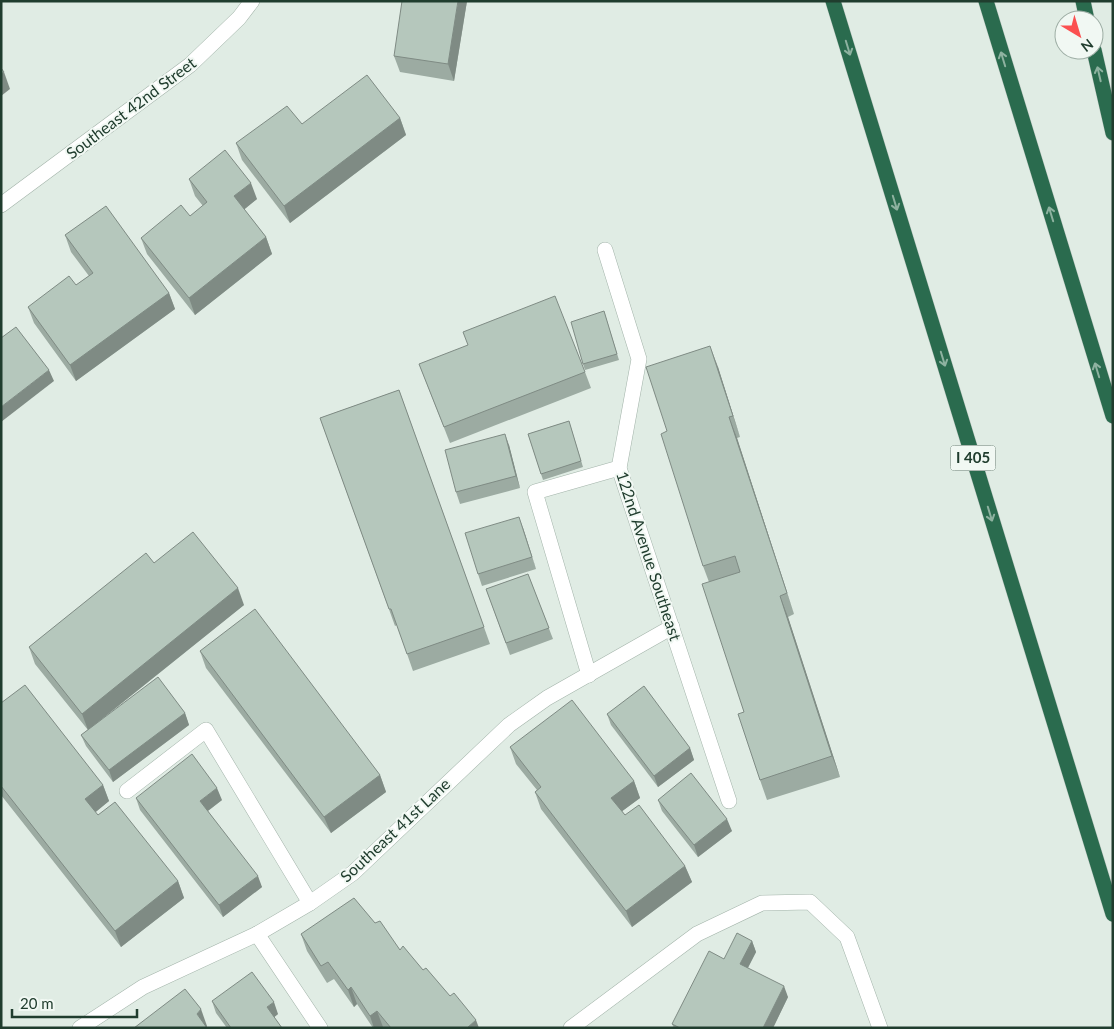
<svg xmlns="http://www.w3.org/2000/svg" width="1114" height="1029" viewBox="0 0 1114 1029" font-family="Lato,sans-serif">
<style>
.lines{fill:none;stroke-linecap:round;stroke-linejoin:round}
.service-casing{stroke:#a3b4aa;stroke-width:16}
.minor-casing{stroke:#a3b4aa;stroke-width:16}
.motorway-casing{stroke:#c1c9c4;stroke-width:16}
.service{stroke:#fff;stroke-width:15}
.minor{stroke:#fff;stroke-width:15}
.motorway{stroke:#2a6b4e;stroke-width:15}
.wall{fill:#9caba2}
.shaded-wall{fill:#7f8b84}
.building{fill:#b5c7bc;stroke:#7f8b84}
.oneway{stroke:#8eb2a0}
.labels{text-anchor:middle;stroke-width:4;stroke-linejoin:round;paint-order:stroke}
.shield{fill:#f1f8f3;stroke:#5f7569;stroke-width:1}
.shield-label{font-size:15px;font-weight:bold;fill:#203d2e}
.street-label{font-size:16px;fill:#203d2e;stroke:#f1f8f3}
</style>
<rect width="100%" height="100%" fill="#e0ece4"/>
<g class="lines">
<g class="service-casing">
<g id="service">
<path d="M589,675L535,492L619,468"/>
<path d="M127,791L206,730L310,903"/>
<path d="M257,934L320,1028"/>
<path d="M571,1028L697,934L762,903L810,902L847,937L880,1028"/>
</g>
</g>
<g class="minor-casing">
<g id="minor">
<path d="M1,205L190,65L239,18L252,1"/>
<path d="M605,250L639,359L619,468L729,801"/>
<path d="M80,1028L143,987L257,934L310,903L353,873L509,725L547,698L672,627"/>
</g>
</g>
<g class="motorway-casing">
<g id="motorway">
<path d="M833,1L1113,914"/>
<path d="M986,1L1113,416"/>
<path d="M1083,1L1087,20"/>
<path d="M1094,50L1113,133"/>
</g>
</g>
<use href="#service" class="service"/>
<use href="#minor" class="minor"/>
<use href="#motorway" class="motorway"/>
</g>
<g class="wall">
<path d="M467,1L454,81L400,72L394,56Z"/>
<path d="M400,118L406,135L290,223L242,160L236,143L302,124Z"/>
<path d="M189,179L257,199L244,209L266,237L272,254L195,315L147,254L141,238L190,216L203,206L195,196Z"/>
<path d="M65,235L169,293L175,309L76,381L34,323L28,307L76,285L89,276L71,252Z"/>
<path d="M604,311L619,360L585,370L583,364Z"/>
<path d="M419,364L585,372L591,388L450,443Z"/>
<path d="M718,367L740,437L737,438L794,614L788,617L840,777L767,800L760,780L744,712L709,582L703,566L667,431Z"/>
<path d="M399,390L490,644L413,671L397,625L395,626L320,418Z"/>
<path d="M569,421L583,467L543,480L528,434Z"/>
<path d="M509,445L520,488L460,504L456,492Z"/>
<path d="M523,528L536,569L482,586L478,574Z"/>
<path d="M154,563L244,605L101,720L185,713L189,725L113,782L86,746L81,735L88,730L35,664L29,647Z"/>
<path d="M528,574L553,639L510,655L486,589Z"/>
<path d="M200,651L380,775L386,792L331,833L206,668Z"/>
<path d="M1,703L103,785L109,801L95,812L98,815L178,881L184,898L121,947L1,795Z"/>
<path d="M607,714L690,748L694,760L658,787L611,725Z"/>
<path d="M510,747L634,781L640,798L622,811L625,815L685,866L692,882L632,927L541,809L535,792L537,790L516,764Z"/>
<path d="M136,798L222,800L208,811L262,887L223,917L140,810Z"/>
<path d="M658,800L732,831L698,857L662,811Z"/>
<path d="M375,923L400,950L423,970L479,1028H373L357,1004L354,1007L334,979L327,983L307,951L301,934Z"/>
<path d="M752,941L756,952L748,968L788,997L773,1028H674L672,1024L724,959Z"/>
<path d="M212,1001L278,1014L274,1017L282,1028H227L216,1013Z"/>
</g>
<g class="shaded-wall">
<path d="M458,1H467L454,81L448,64Z"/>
<path d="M4,72L10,89L1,96V74Z"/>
<path d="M400,118L406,135L290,223L284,206Z"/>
<path d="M251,183L257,199L240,213L234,196Z"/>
<path d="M266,237L272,254L195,315L189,298Z"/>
<path d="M169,293L175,309L76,381L70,365Z"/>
<path d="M710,346L718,367L740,437L733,416Z"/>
<path d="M49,370L54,381L1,422V407Z"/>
<path d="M729,417L737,438L794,614L787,593Z"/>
<path d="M505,434L509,445L520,488L516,476Z"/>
<path d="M519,517L523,528L536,569L532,557Z"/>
<path d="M238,588L244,605L88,730L82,714Z"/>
<path d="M780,596L788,617L840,777L832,756Z"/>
<path d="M185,713L189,725L113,782L109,770Z"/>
<path d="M690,748L694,760L658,787L654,776Z"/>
<path d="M380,775L386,792L331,833L324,817Z"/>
<path d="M634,781L640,798L617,815L611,798Z"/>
<path d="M103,785L109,801L91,816L85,799Z"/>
<path d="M217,788L222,800L205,813L200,801Z"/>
<path d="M727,819L732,831L698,857L694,845Z"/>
<path d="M685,866L692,882L632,927L626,911Z"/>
<path d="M258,876L262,887L223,917L219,905Z"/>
<path d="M178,881L184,898L121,947L115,931Z"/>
<path d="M752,941L756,952L744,975L740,964Z"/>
<path d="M784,986L788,997L773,1028H763Z"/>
<path d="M351,987L357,1004L354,1007L348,990Z"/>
<path d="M274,1002L278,1014L272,1019L267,1007Z"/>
<path d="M201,1009L207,1026L206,1028L197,1014Z"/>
<path d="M377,1011L383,1027V1028H374L370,1016Z"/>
<path d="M476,1020L479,1028H467Z"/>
</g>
<g class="building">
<path d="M402,1H458L448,64L394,56Z"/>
<path d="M1,68L4,72L1,74Z"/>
<path d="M367,75L400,118L284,206L236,143L287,106L302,124Z"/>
<path d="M225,150L251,183L234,196L266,237L189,298L141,238L181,205L190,216L207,202L189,179Z"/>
<path d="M106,206L169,293L70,365L28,307L69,276L76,285L93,273L65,235Z"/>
<path d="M555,296L585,372L444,427L419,364L468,345L463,332Z"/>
<path d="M604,311L617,354L583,364L571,322Z"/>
<path d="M16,327L49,370L1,407V338Z"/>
<path d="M710,346L733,416L729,417L787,593L780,596L832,756L760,780L738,714L744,712L702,584L740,572L735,556L703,566L661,434L667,431L646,367Z"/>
<path d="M399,390L484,627L407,654L391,609H389L320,418Z"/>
<path d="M569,421L581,461L541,474L528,434Z"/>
<path d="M505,434L516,476L456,492L445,450Z"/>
<path d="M519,517L532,557L478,574L465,533Z"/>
<path d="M193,532L238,588L82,714L29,647L146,553L154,563Z"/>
<path d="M528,574L549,628L506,643L486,589Z"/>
<path d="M255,609L380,775L324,817L200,651Z"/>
<path d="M158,677L185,713L109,770L81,735Z"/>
<path d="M25,685L103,785L85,799L98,815L115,802L178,881L115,931L1,786V703Z"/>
<path d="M644,686L690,748L654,776L607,714Z"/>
<path d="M572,700L634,781L611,798L625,815L639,805L685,866L626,911L535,792L541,787L510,747Z"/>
<path d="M192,754L217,788L200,801L258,876L219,905L136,798Z"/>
<path d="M691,773L727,819L694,845L658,800Z"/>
<path d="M354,898L375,923L380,921L400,950L403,946L423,970L426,968L450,996L454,993L476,1020L467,1028H391L377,1011L370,1016L351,987L348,990L328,962L321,966L301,934Z"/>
<path d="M737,933L752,941L740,964L784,986L763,1028H680L672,1024L709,951L724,959Z"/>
<path d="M252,972L274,1002L267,1007L282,1028H231L212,1001Z"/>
<path d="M185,989L201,1009L197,1014L207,1028H134Z"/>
</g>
<defs><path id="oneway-shaft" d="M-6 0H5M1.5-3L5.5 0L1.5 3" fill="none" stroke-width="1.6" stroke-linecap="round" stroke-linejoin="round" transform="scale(1.25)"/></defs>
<g class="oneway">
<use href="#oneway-shaft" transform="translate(848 48) rotate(73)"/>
<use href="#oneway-shaft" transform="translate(1003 59) rotate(-107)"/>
<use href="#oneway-shaft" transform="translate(1099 74) rotate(-103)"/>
<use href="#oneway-shaft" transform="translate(895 203) rotate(73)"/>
<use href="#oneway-shaft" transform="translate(1051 214) rotate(-107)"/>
<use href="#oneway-shaft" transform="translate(943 359) rotate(73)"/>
<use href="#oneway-shaft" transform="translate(1097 370) rotate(-107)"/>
<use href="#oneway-shaft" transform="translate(990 514) rotate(73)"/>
</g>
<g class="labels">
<rect class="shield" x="950.5" y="445.5" width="45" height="25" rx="4"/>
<g class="shield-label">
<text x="973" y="463">I 405</text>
</g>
<g class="street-label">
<text transform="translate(131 108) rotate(-37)" y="6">Southeast 42nd Street</text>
<text transform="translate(649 556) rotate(72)" y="6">122nd Avenue Southeast</text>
<text transform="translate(395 830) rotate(-43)" y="6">Southeast 41st Lane</text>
</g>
</g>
<rect width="1114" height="1029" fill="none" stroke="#203d2e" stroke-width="5"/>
<g transform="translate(1079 35) rotate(142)"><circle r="24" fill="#f1f8f3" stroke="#9dada4"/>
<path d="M0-4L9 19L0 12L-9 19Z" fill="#fb5050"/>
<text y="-8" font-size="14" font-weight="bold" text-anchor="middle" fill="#203d2e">N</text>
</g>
<path d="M12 1009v8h125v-8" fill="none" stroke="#203d2e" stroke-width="2.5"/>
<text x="20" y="1009" font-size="15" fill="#203d2e" stroke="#f1f8f3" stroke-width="4" paint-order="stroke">20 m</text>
</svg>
